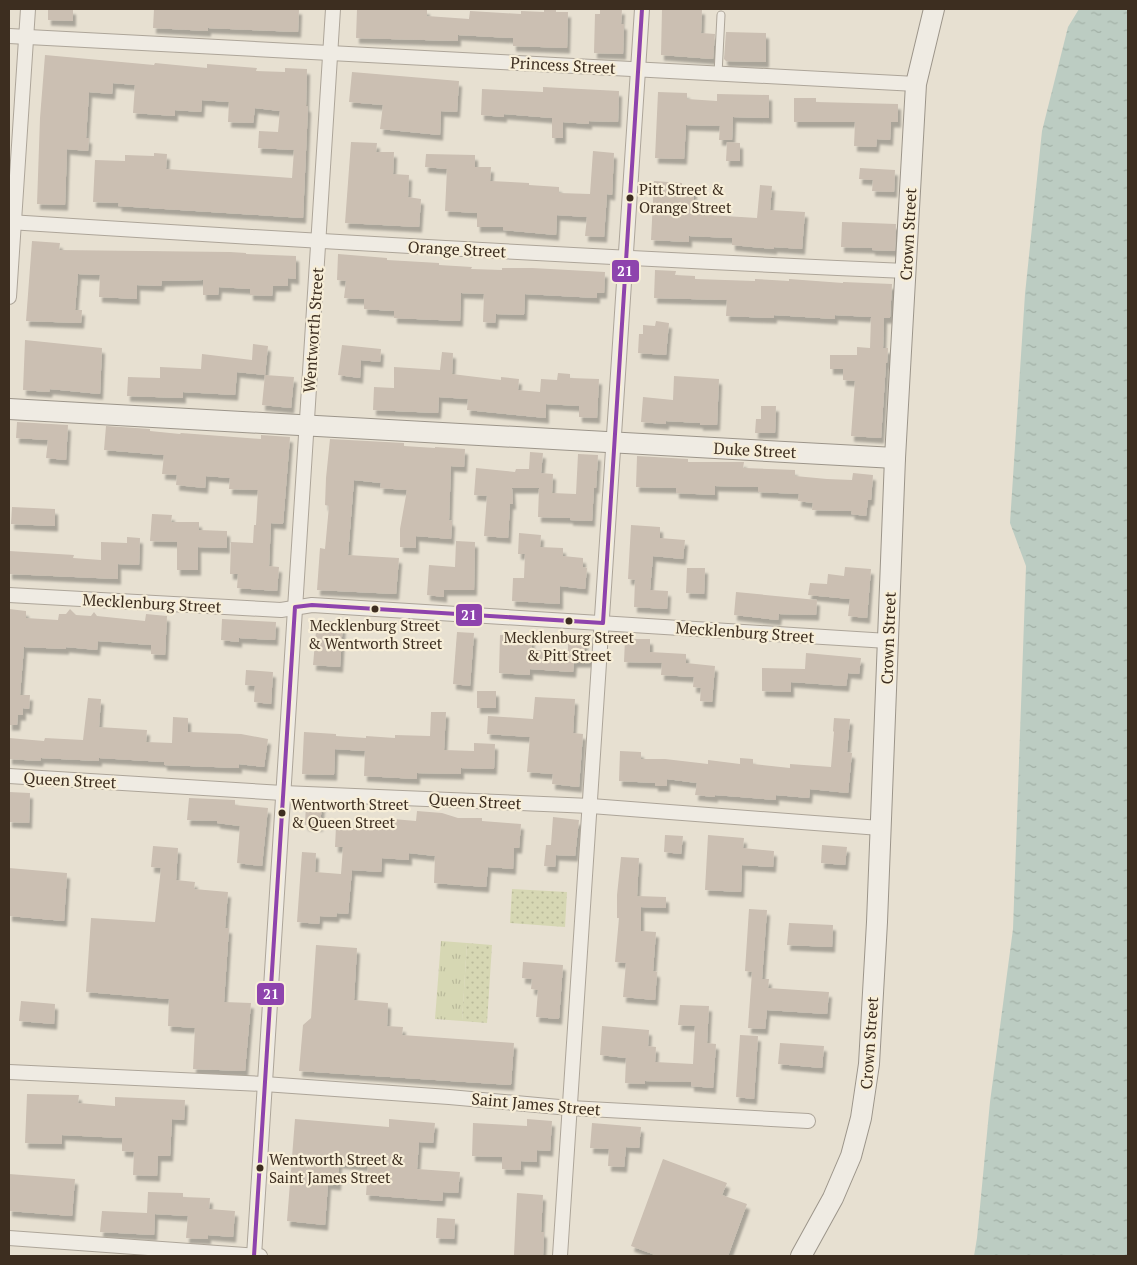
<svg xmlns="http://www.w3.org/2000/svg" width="1137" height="1265" viewBox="0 0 1137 1265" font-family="'PT Serif',serif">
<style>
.grass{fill:url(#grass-tufts)}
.park{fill:url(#park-dots)}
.water{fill:url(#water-ripples)}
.building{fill:#cbbfb2;filter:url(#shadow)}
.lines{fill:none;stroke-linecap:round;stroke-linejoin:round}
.lane-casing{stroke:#ada599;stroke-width:9}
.street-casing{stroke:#ada599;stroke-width:16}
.secondary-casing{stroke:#9c958a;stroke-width:22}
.lane{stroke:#efebe3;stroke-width:7}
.street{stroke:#efebe3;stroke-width:14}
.secondary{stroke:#efebe3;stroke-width:20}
.bus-1-casing{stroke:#f7eed8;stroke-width:8}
.bus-1{stroke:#8e44ad;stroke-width:4}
.bus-dot{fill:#3d2e20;stroke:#f7eed8;stroke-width:2}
.labels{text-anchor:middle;stroke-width:4.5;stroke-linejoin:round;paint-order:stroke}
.bus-label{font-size:15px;fill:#3d2e20;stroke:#f7eed8;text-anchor:start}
.street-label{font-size:16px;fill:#3d2e20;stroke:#f7eed8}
.line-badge{stroke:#f7eed8;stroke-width:2}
.badge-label{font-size:14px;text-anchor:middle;font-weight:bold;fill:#fff}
</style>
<defs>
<pattern id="grass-tufts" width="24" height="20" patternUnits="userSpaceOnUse" patternTransform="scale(1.25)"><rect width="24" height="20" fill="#d6d7b3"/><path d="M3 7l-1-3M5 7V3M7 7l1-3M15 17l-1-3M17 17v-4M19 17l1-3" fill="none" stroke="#b9b99a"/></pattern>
<pattern id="park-dots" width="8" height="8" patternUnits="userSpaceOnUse" patternTransform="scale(1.25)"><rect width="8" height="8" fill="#d6d7b3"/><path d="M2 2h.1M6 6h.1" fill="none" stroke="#b9b99a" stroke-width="1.8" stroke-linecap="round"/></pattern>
<pattern id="water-ripples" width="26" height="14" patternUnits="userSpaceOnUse" patternTransform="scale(1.25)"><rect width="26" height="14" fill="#bcccc2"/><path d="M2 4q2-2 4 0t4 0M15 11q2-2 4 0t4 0" fill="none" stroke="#a2b0a6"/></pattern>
<filter id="shadow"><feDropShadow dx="3" dy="5.5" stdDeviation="1" flood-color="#0004"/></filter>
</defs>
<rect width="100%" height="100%" fill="#e7e0d1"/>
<path class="grass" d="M441,941L467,943L462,1021L435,1019Z"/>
<g class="park">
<path d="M512,889L567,892L565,927L510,923Z"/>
<path d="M467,943L492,945L487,1023L462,1021Z"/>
</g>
<path class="water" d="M1079,9H1128V1256H974L977,1238L990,1102L1013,929L1026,566L1010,523L1025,294L1042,131L1068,27Z"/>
<g class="building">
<path d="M48,9H73V21L48,20Z"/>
<path d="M154,9H299L298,32L208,28V31L153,28Z"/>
<path d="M357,9H427V16L469,19L470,11L521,14V11L544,12V9H556V12H568L567,48L513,46V38L458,35V41L356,38Z"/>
<path d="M600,9H622L621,24H624L623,54L594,53L595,14H600Z"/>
<path d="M662,9H702L701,33L715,34L713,59L661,55Z"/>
<path d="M726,32L766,33V62L726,61L724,59Z"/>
<path d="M45,55L154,65L155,63L207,68V64L257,68L256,71L285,72V68L307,69L306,106L308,107L303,218L118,206L119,203L93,202L95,160L125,161V155L154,156V153L167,154L166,169L292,178L294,150L258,148L259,131L278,132L280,111L255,108L253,123L228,122L229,102L202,100L201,112L175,110V116L133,113L135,85L113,83L112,94L89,92L86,138H89L88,151L67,149L65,205L37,204L40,118Z"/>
<path d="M352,72L459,81L457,112L441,111L440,135L380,129L383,105L349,102Z"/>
<path d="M543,87L619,91L618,122L589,121V124L563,122V138H552V118L504,114V117L481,115L482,89L543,92Z"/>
<path d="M658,92L687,93V99L717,101V94L769,95V118L733,117L732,140H719L720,126L686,125L684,159L655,158Z"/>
<path d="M794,98H816V102L898,104V122H891L890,140L877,139L876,147L854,146L855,122H794Z"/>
<path d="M351,142L377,143L376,152H394L393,174L409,175L408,197L421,199L419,227L345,223Z"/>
<path d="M727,142L740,143V161H726Z"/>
<path d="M593,151L614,153L612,195L607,194L604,237L585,236L587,217L557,215L556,235L503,230V227H477V213L445,211L447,169L425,167L426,154L475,155V167H491L490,181L529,183V185L559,187V193L590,194Z"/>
<path d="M860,168L895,170L894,192L872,191L873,180L859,179Z"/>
<path d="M654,181L682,183V187L694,188L693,214L757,218L760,185L772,186L770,210L805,212L802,249L774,247V249L732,245V238L689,236V242L651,240Z"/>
<path d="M842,222L896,224L895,251L872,250V248L841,247Z"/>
<path d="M32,241L60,243L59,250L230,252L246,253V254L296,256V279L288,278V286H273L272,296L250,295V289L219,287L218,295H203V280L162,281L161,286L137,285V299L99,297L100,275L78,274L75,310H82L81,323L26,321Z"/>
<path d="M338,254L387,258V260L439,263V265L472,267L471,269L502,270V268H532L605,272L604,293H597V298L525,294L524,315L496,314L495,323L483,322L484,294L461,293L460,321L394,318V311L364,309V299L344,298L346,281L337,280Z"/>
<path d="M655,270L676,271L675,275L695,276V279L755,281V279L789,281V279L843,283V282L892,284L890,318H884L883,348H888L887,363H886L881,438L851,436L855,381L843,380V369H830V355H857V347L870,348L871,317L835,315V319L774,315V318L726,316L727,300L654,298Z"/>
<path d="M656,321L669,323L666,355L638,353L639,334H643V325L655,326Z"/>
<path d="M25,340L102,348L100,394L50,389L49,392L23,390Z"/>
<path d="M253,344L268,346L265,375L237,372L235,395L183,392V398L127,396L128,377L160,378V367L201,369L202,354L252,360Z"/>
<path d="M342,345L381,349L380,362L361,360L360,378L338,375Z"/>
<path d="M442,352L453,353L452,374L501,380V377L519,379L518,390L540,392L541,379L557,380L558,373L570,374V378L599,379L597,418L579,417V406L546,404V418L467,410L468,399L439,397L438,413L373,410L374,387L394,388V367L440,370Z"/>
<path d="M265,375L294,377L291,408L262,405Z"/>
<path d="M674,376L719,379L717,425H700V423L666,421V424L641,422L643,397L673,400Z"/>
<path d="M761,406H776L775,433H755L756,419H761Z"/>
<path d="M17,422L68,425L66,460L46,458L48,440L16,438Z"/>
<path d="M106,426L150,429V431L180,434L181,433L261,439V435L290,437L283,524L271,523L269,566L279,567L277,591L237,588L238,574H230L231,542L253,543L254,525H256L258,490L229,489L230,478L206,476L205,488L176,485L177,475L162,474L164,455L104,450Z"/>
<path d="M330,439L404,443V446L435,448V447L465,449L464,467L451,466L449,520L452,521L451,539L416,536V548L400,547V529L407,490L380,488L381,483L354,480L348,555L399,558L396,594L317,590L320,548L325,549L329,506L325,505L326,478Z"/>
<path d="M530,452L543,453L541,473L553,474L552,493L576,494L578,454L598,455L596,488H594L592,521L570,520V518L538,517L539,488H512L513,504H510L508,538L484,536L487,496L474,495L476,468L515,472L516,469H529Z"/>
<path d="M637,456L688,459V462H744L743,468L795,470V476L827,479L852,480L853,473L873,475L871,500H868L866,516L851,514L852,511L812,510L813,503L798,501L799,494L758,492V487L715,486V495L676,493V488L636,487Z"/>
<path d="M12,507L55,509V526L11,524Z"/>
<path d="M152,514L172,515L171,522H199V530L227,531V548L198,547V570H177V542L150,541Z"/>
<path d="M631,525L660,527V538L685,540L683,559L653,556L650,590L668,591L667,609L634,607L635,580L628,579Z"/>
<path d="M519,533L541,535L540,547L563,548V556L583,558V567L587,568L585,589L560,586V604L512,601L513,578H524L525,554H518Z"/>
<path d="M127,537L140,538L139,565L118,564V579L9,574V551L74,555L73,558L101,560V542L127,543Z"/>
<path d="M456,541L475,542L474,590H444V597L427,595L429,565L455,567Z"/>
<path d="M845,567L871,569L867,618L848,616L850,599L808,595L810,583L827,584L828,574L844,576Z"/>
<path d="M687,568H705L704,594L686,593Z"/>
<path d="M736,592L817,600L816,615L779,614L778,620L734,615Z"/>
<path d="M9,609L26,611V618L58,620L59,614H66L70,609L76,615L91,616L94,612L97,616L145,621L146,614L167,616L165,655L151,654V645L98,641L97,650L66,647V649L24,647L20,695H30L29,709L23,708V715H18L17,725H9Z"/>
<path d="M222,619L276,622L275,640L239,638V642L221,640Z"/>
<path d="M317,620L343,622L340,667L313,665Z"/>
<path d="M457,632L474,633L470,686L453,684Z"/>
<path d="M500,635L532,636L531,650L568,651V636H585V652H591L590,662H574L573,672L530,669V675L499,673Z"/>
<path d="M625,639H650V652L686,654V663L715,666L712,702L700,701L701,688L693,687L694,677L661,675L662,663L624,662Z"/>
<path d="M806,653L861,658L859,674L848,673L846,686L791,682V692L762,691V668L805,669Z"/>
<path d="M246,670L273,672L271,704L254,702L255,686L245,685Z"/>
<rect x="477" y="691" width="19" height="17"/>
<path d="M535,697L575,699L573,733L583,734L579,787L552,784L553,774L527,772L530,737L487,734L488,716L533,719Z"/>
<path d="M88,698L101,699L99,727L147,730L146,742L172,743L173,717L188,718V732L241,734L268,739L264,767L239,764V768L164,765V762L99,758V761L41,758L40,761L9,759V738L44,741L45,738L83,740Z"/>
<path d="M431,712H446L444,750L474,751V743L495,744L494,769L461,768V774L417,773V779L364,776L365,751L335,749L334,775L302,774L304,732L336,734V736L366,738V736L395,738V735L430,736Z"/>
<path d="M834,718L850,719L847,752L852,753L848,793L810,789L809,798L776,795V800L715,795V797L695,795L697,783L667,779V786H655V783L619,781L620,751L641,752V759H665L708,764V760L740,764V758L753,759V764L790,768V764L831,767L834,732L833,731Z"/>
<path d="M9,792L30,793L29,823L9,822Z"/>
<path d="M189,798L235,800V805L268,808L262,866L237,863L240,826L217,823V821L187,820Z"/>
<path d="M306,803L322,804L320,826L305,825Z"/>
<path d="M417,811L442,813L458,818H482V821L521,824L519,848H514L513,869L488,867L486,887L434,883L435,856L409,853V860L382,858L381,872L352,870L348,914L337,913L336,917L320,916L319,924L297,922L302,852L316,853L315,872L341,874L343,847H335L336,826L364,828V821L393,823V819L416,821Z"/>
<path d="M553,817L579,820L575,856L556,855L555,867L544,866L546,845H551Z"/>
<path d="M665,835L683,836L681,854L664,852Z"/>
<path d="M708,835L744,838L743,848L774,851L773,867L742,865L741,892L705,890Z"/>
<path d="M822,845L847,847L845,865L821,863Z"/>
<path d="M153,846L178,848L176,880L195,882L194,889L228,892L225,928H229L224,1002L251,1003L245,1071L193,1069L195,1028L168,1026L169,999L86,992L91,918L155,922L161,868L151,867Z"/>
<path d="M621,857L639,858L637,896L666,897V908L641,907V931L656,932L653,971L657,972L655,1000L623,997L626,963L615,962L619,918H617V895Z"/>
<path d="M9,868L67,873L64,921L9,916Z"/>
<path d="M749,909L767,910L762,979H769L768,988L829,992L827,1014L767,1010L765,1029L748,1028L752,972L745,971Z"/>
<path d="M789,923L833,925L832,947L787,945Z"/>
<path d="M316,945L357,948L354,1000L388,1003L387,1026L403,1027L402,1035L514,1043L511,1085L299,1071L303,1025L311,1018Z"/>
<path d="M523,962L563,965L559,1019L536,1017L538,990L531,989L532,979L522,978Z"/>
<path d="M21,1001L55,1004L54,1024L19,1021Z"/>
<path d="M680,1005L709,1006L707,1043L716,1044L713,1088L691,1086V1082L645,1081V1084L625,1083L626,1058L600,1055L602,1026L649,1030L648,1046L656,1047L655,1062L693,1064L695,1026L678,1025Z"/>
<path d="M740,1035L758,1036L754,1099L736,1097Z"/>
<path d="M780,1043L824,1046L822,1068L778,1064Z"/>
<path d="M27,1094L79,1095L78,1103L115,1106V1097L185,1100L184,1120L172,1119L170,1156H158L157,1176L133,1175L134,1152L122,1151V1138L62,1135V1144L25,1143Z"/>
<path d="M295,1119L389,1127V1119L435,1123L433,1143L419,1142L417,1169L460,1172L458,1193L443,1192L442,1201L366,1195L368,1166L339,1163L338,1185L328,1184L325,1225L287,1221Z"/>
<path d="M527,1119L552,1121L550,1151L537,1150V1162L521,1161V1170L502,1169V1157L472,1156L473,1123L527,1126Z"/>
<path d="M592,1123L641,1127L639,1148L626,1147L624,1167L608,1166L609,1149L590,1148Z"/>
<path d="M663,1159L727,1183L722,1195L747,1204L728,1256H658L631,1246Z"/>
<path d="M9,1174L75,1179L72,1216L9,1211Z"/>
<path d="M148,1192L183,1193V1197L210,1198L209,1209L235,1211L233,1237L208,1235V1239L186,1238L188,1216L155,1214L154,1235L100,1232L102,1211L147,1213Z"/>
<path d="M517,1193L543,1195L541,1232H544L543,1256L514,1255Z"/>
<path d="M437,1218L455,1219L454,1239L436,1238Z"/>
</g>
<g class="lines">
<g class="lane-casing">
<path id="lane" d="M718,74L721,15"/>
</g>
<g class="street-casing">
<g id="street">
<path d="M9,36L916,84"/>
<path d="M9,222C308,241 607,258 906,271"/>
<path d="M9,297L28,9"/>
<path d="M9,595L281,610L312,605L888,641"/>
<path d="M9,776L283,793L591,806L880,828"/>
<path d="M9,1072L264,1084L449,1097L570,1108L808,1121"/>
<path d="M9,1238L260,1256"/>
<path d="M254,1256L333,9"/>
<path d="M560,1256L642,9"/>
</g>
</g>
<g class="secondary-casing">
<g id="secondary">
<path d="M9,409L895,458"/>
<path d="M801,1256L833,1198L851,1156L861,1118L869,1064L877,922L895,458L916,84L934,9"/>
</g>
</g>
<use href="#lane" class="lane"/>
<use href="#street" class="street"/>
<use href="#secondary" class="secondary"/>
<g class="bus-1-casing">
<path id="bus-1" d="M254,1256L295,607L312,605L603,623L642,9"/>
</g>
<use href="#bus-1" class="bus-1"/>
</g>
<g class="bus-dot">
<circle cx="630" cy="198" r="4.5"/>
<circle cx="375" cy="609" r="4.5"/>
<circle cx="569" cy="621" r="4.5"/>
<circle cx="282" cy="813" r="4.5"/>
<circle cx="260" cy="1168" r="4.5"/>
</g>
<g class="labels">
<g class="bus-label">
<text x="639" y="195">Pitt Street &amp;<tspan x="639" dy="18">Orange Street</tspan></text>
<text x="375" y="631" text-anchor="middle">Mecklenburg Street<tspan x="375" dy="18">&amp; Wentworth Street</tspan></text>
<text x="569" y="643" text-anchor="middle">Mecklenburg Street<tspan x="569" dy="18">&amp; Pitt Street</tspan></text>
<text x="291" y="810">Wentworth Street<tspan x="291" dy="18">&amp; Queen Street</tspan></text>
<text x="269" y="1165">Wentworth Street &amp;<tspan x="269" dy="18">Saint James Street</tspan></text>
</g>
<g class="street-label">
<text transform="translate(563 65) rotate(3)" y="6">Princess Street</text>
<text transform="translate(908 234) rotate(-87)" y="6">Crown Street</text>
<text transform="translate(457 249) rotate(3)" y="6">Orange Street</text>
<text transform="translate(313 330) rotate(-86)" y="6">Wentworth Street</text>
<text transform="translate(755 450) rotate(3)" y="6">Duke Street</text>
<text transform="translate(152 603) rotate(3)" y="6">Mecklenburg Street</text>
<text transform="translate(745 632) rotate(4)" y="6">Mecklenburg Street</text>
<text transform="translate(888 638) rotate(-88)" y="6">Crown Street</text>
<text transform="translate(70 780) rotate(3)" y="6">Queen Street</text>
<text transform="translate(475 801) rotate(3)" y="6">Queen Street</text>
<text transform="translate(869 1043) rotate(-86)" y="6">Crown Street</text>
<text transform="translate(536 1104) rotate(5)" y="6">Saint James Street</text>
</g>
</g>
<g class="line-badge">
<rect x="611" y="259" width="29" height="24" rx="5" fill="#8e44ad"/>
<rect x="455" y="603" width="28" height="24" rx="5" fill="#8e44ad"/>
<rect x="256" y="982" width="29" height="24" rx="5" fill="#8e44ad"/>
</g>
<g class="badge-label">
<text x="625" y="276">21</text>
<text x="469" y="620">21</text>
<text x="271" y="999">21</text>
</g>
<rect width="1137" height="1265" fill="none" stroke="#3d2e20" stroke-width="20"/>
</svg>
